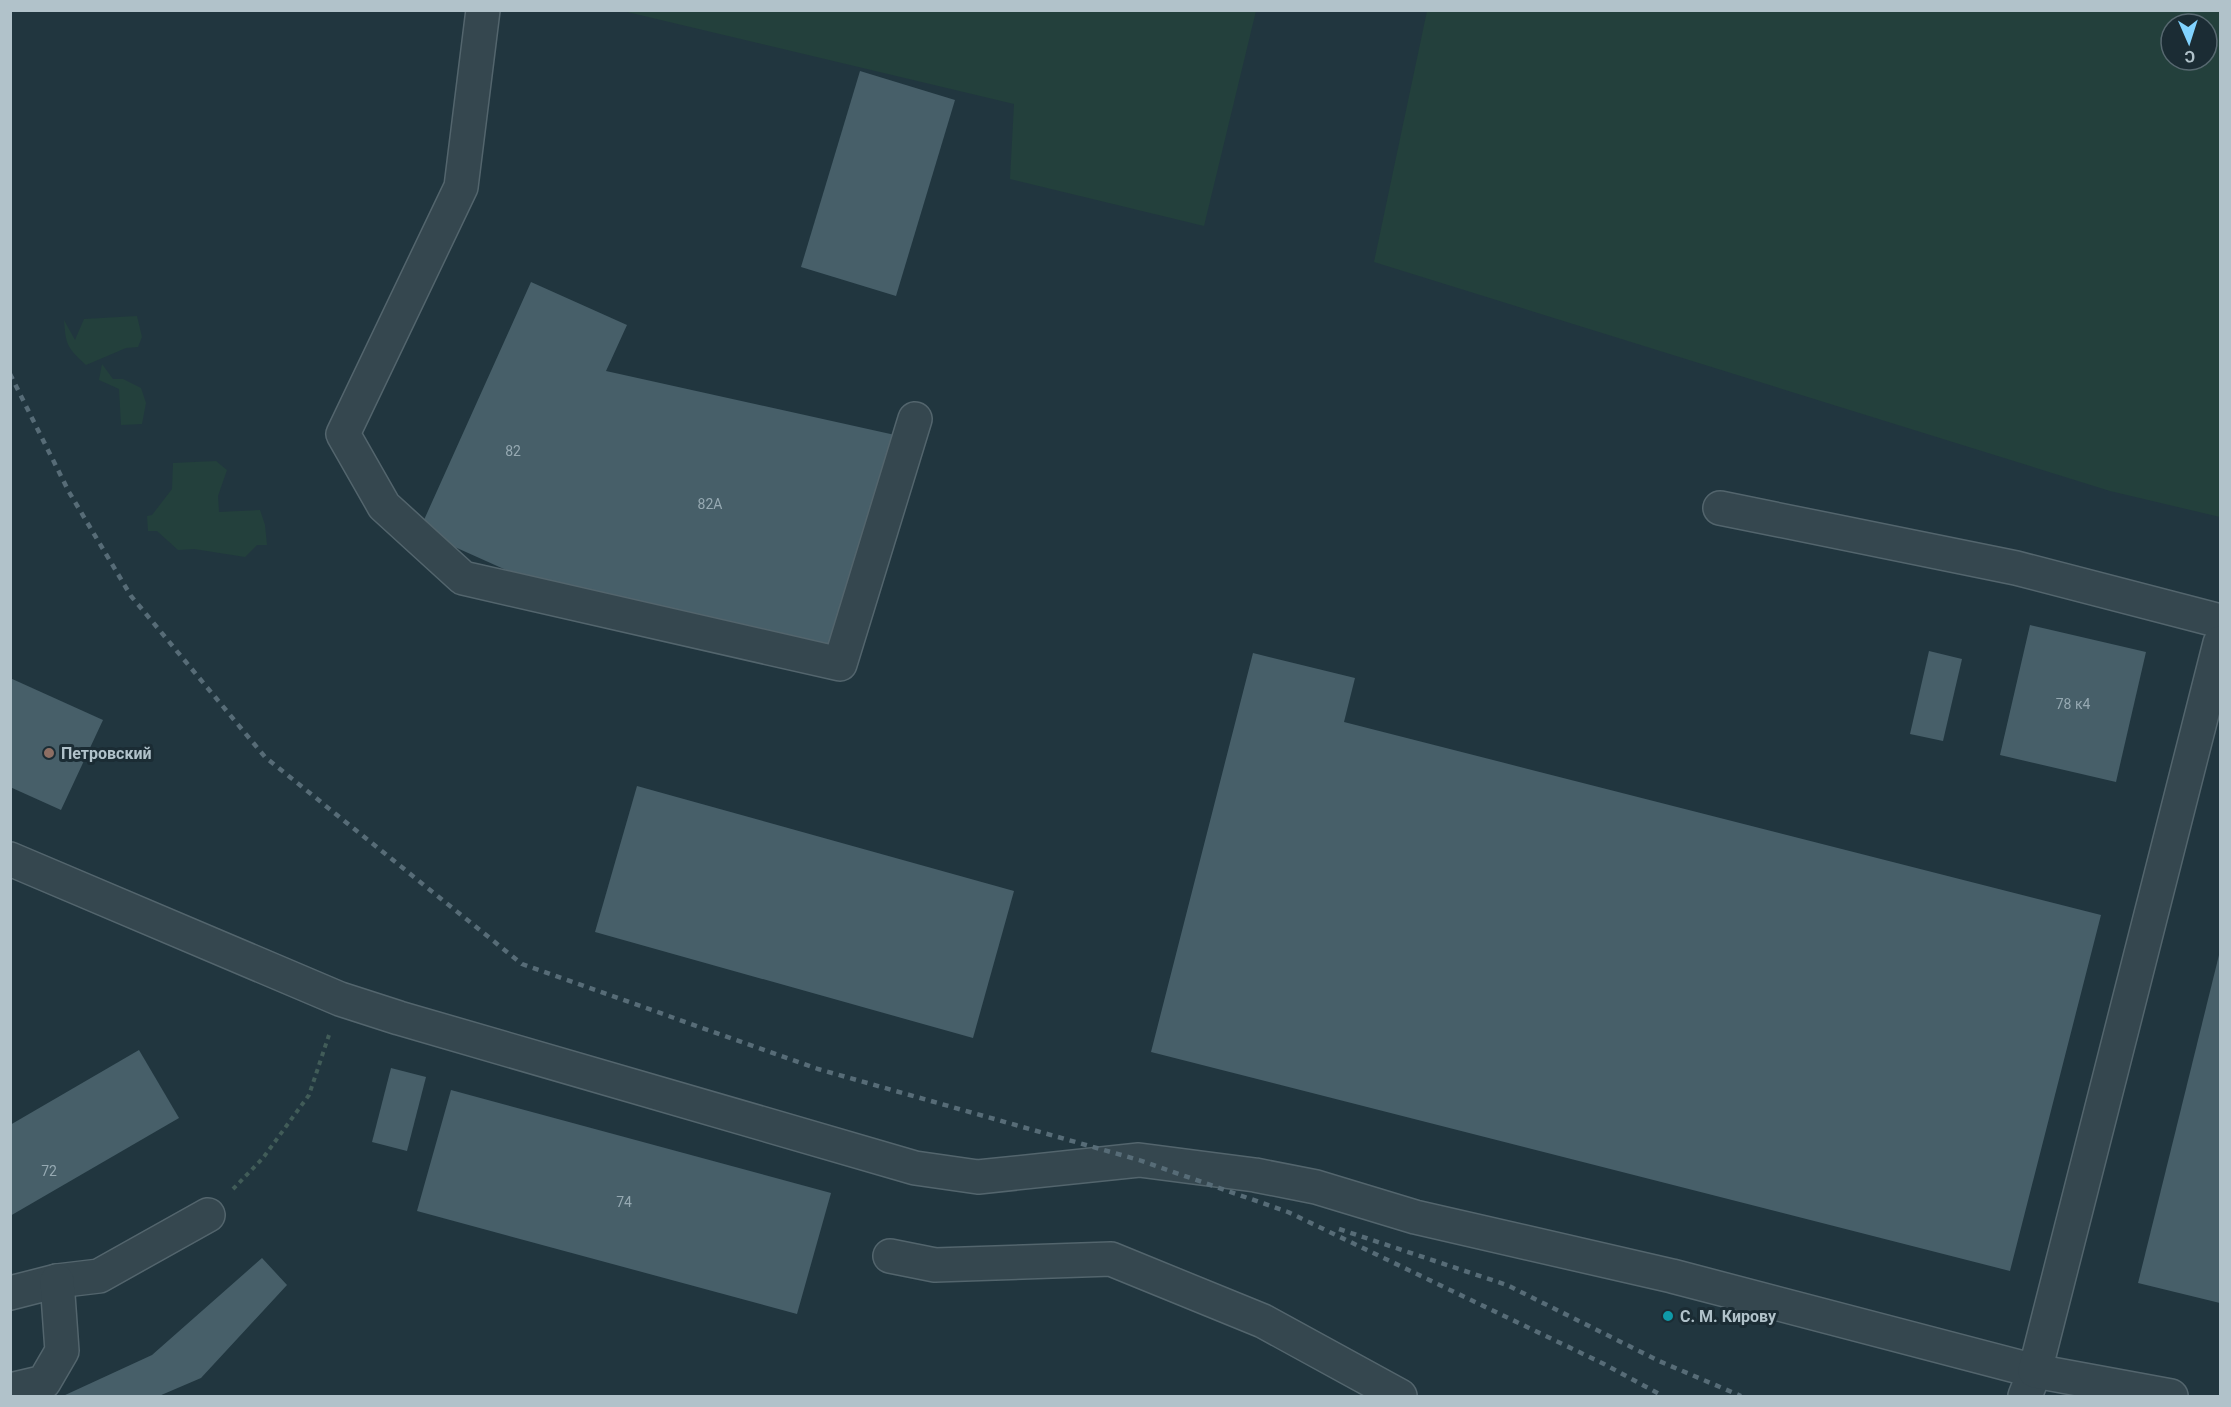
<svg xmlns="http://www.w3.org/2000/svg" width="2231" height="1407" viewBox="0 0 2231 1407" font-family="Roboto,sans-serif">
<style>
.green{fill:#23403c;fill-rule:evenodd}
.building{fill:#475f69}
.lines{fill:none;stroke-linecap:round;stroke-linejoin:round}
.minor-casing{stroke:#53656d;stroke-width:36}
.path{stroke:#415c58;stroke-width:4;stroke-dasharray:4.5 4.5;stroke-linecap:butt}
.minor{stroke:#35474f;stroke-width:33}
.rail{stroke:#576c77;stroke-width:4.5;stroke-dasharray:6 6;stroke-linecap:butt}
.education-dot{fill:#8d6e63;stroke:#1b2c34;stroke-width:2}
.culture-dot{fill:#0f9aa8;stroke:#1b2c34;stroke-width:2}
.labels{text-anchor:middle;stroke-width:6;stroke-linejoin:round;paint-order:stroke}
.number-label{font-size:14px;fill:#96a9b2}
.poi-label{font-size:16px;font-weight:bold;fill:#b1c2ca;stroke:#1b2c34;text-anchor:start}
</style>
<rect width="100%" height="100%" fill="#21363f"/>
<g class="green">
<path d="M623,11H1256L1204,226L1010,179L1014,104Z"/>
<path d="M1427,11H2220V517L2110,491L1374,262ZM2171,24H2207V60H2171Z"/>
<path d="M137,316L142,337L138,347L126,348L86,365C67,347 66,346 64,320L75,340L84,319Z"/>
<path d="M102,364L113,379H123L141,388L146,403L142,424L121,425L119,389L99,380Z"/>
<path d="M216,461L227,470L218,496L219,512L260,510L265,525L267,545H257L245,557L194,549L178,550L157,531H148L147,516L152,515L172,489L173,463Z"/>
</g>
<g class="building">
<path d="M860,71L955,100L896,296L801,267Z"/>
<path d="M531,282L627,325L606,371L895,435L831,647L515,574L419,531Z"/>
<path d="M2030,625L2146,652L2116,782L2000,755Z"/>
<path d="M1929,651L1962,659L1943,741L1910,734Z"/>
<path d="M1253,653L1355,678L1344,722L2101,915L2010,1271L1151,1052Z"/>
<path d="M10,678L103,720L61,810L10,787Z"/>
<path d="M637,786L1014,891L973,1038L595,932Z"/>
<path d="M2220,951V1303L2138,1283Z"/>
<path d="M139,1050L179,1118L10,1216V1125Z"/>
<path d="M391,1068L426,1077L407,1151L372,1142Z"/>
<path d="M451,1090L831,1193L797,1314L417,1211Z"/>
<path d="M262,1258L287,1285L201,1378L159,1396H63L152,1355Z"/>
</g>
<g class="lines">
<g class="minor-casing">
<g id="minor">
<path d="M483,10L461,187L343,434L384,506L463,578L840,664L915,419"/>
<path d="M1720,508L2016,568L2220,621"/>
<path d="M10,859L340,999L399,1018L915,1168L978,1177L1139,1160L1255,1175L1316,1187L1415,1217L1672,1276L2035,1371L2025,1396"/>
<path d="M890,1256L935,1265L1111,1259L1263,1321L1400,1396"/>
<path d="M10,1293L57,1281L99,1276L208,1215"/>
<path d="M10,1390L44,1382L62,1351L57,1281"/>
<path d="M2171,1396L2035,1371L2220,643"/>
</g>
</g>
<path class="path" d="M233,1189L263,1158L309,1095L329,1035"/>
<use href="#minor" class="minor"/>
<g class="rail">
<path d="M10,374L69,492L131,596L265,757L522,964L818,1069L1139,1160L1288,1212L1604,1364L1663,1396"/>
<path d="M1339,1229L1507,1285L1659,1361L1741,1396"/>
</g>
</g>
<circle class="education-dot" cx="49" cy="753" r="6"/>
<circle class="culture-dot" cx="1668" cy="1316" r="6"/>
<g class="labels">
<g class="number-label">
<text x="513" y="456">82</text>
<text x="710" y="509">82А</text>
<text x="2073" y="709">78 к4</text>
<text x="49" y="1176">72</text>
<text x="624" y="1207">74</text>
</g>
<g class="poi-label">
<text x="61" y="759">Петровский</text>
<text x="1680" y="1322">С. М. Кирову</text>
</g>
</g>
<rect width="2231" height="1407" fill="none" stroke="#b1c2ca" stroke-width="24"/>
<g transform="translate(2189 42) rotate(177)"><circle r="28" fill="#1b2c34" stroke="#576870" stroke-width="1.5"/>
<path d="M0-4.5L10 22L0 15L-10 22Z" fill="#81d3ff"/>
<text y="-9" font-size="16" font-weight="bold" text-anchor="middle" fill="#b1c2ca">С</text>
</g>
</svg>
